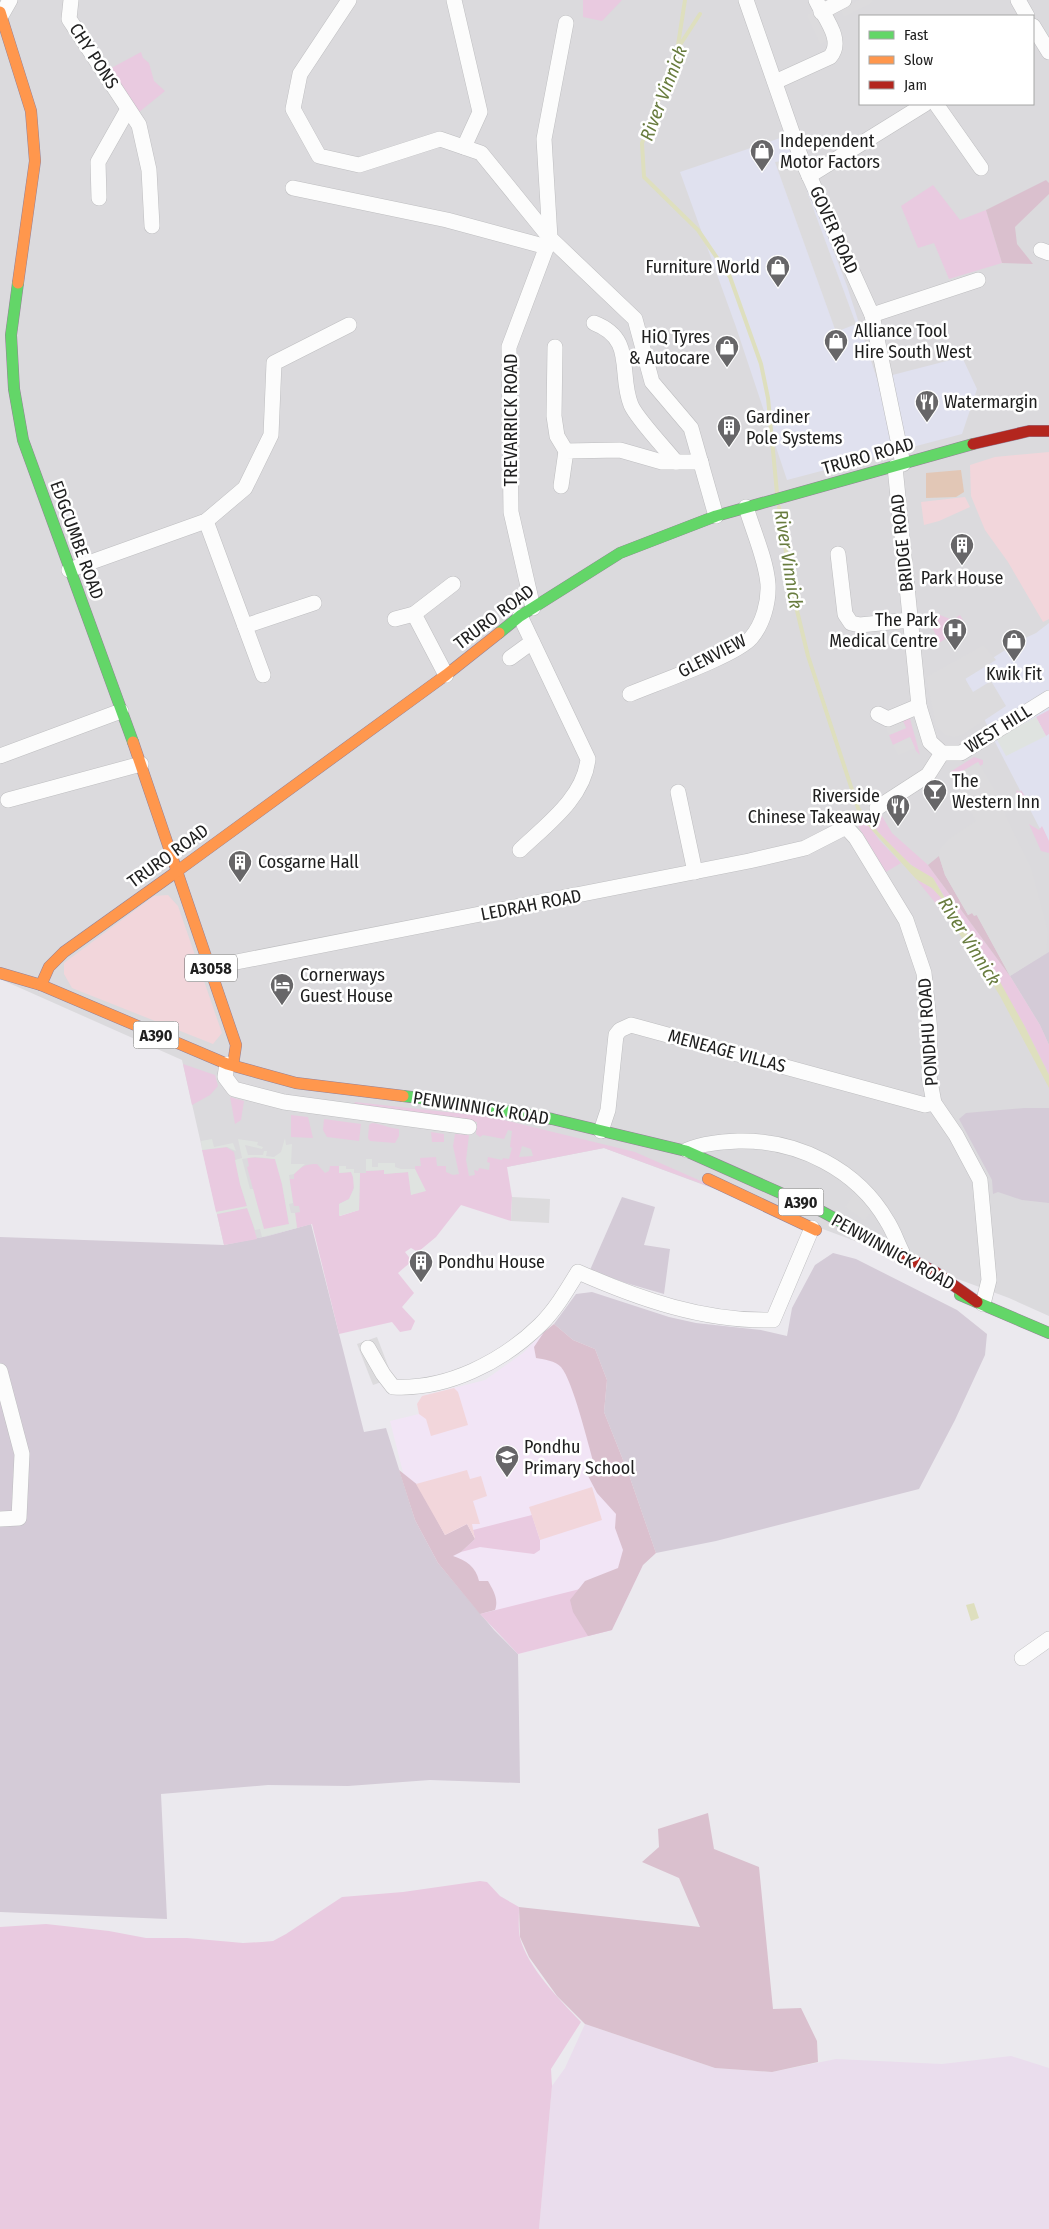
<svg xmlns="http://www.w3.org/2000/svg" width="1049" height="2229" viewBox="0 0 1049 2229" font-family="'Fira Sans Condensed',sans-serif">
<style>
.residential{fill:#dbdadd;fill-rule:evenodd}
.commercial{fill:#e0e1ef}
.education{fill:#f2e5f6}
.construction{fill:#d4cbd7}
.farmland{fill:#eadded}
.grass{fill:#e9cae0;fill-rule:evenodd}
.forest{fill:#dac0ce}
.park{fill:#f2d6db}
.pitch{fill:#e2c7b6}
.parking{fill:#dcdbdd}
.plaza{fill:#dfe3e0;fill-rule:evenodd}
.water{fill:#dedfbe}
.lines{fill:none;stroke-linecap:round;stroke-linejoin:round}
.stream{stroke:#dedfbe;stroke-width:4}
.street-casing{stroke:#bebec0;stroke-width:16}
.fast-casing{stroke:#958198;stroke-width:12}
.slow-casing{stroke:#958198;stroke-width:12}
.jam-casing{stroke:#958198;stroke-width:12}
.street{stroke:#fcfcfc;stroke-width:15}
.fast{stroke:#63d668;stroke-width:11}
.slow{stroke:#ff974d;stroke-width:11}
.jam{stroke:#b3261e;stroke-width:11}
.labels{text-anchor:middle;stroke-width:5;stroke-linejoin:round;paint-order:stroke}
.shield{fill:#fff;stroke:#636363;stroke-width:1}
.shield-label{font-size:16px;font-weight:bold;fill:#202020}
.street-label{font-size:18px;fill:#202020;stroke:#fff}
.poi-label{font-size:18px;fill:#202020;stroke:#fff;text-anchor:start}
.water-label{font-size:19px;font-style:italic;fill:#687c3e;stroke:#fff}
</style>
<rect width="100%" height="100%" fill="#ebe9ee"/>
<path class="residential" d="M0,0H1049V1316L1009,1298L604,1148L507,1167L268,1236L224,1245L182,1060L0,979ZM860,16H1033V104H860Z"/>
<g class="commercial">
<path d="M789,135L847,286L877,379L962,357L977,389L962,434L787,480L736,327L680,172Z"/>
<path d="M1049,623V842L1039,827L995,742L964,676L1021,640L1036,633Z"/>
</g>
<path class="education" d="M544,1332L577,1382L643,1565L612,1630L518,1654L438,1563L415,1520L390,1421L419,1414L417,1404L422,1396L485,1380L523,1353Z"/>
<g class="construction">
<path d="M1049,952V1045L1040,1025L1010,976Z"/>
<path d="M1024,1108H1049V1203L1022,1200L998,1192L993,1194L992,1180L959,1119L966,1113Z"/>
<path d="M622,1197L655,1207L644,1245L670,1249L664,1294L626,1283L590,1270Z"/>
<path d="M311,1224L364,1432L386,1428L415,1520L438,1563L494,1630L518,1654L520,1783L430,1780L348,1786L268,1785L161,1794L167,1919L0,1912V1237L224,1245L268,1236Z"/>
<path d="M833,1253L856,1259L957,1310L987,1334L985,1355L955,1420L919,1489L716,1541L656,1553L629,1475L604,1412L607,1380L595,1349L573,1340L554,1324L576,1294L592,1292L669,1317L696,1323L761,1330L787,1336L792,1308L815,1265Z"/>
</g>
<path class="farmland" d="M585,2024L715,2068L772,2072L836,2059L942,2064L1011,2056L1049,2068V2229H539L552,2086L565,2068Z"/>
<g class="grass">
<path d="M583,0H622L602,21L583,17Z"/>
<path d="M141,52L143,58L149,63L154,81L165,91L133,117L104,72Z"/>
<path d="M933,185L960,220L986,210L1002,263L949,279L934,243L918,248L901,206Z"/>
<path d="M932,612L953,620L960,615L966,625L930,649L929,644L938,639L933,629L927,625L925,618Z"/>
<path d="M1049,710V734L1046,736L1036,717Z"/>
<path d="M909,715L920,755L916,751L910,737L893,745L889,735L906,728L902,719Z"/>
<path d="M974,757L983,760V764L980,766L978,762L951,778L950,772Z"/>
<path d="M1016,790L1020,792L1021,790L1029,802L1023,804L1024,809L1022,810Z"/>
<path d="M879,811L892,833L928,865L1010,976L1040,1025L1049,1045V1075L1024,1025L933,878C907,866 885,842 868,818Z"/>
<path d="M865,820L879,840L901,863L886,872L858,826Z"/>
<path d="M1029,824L1039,830L1042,826L1049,841V853L1041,851Z"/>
<path d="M916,879C933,888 946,895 946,916Z"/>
<path d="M183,1064L215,1075L218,1086L210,1095L192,1105Z"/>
<path d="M230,1097L244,1101L241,1120L235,1124Z"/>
<path d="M355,1102L492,1117L635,1152L735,1196L604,1148L507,1167L512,1197L511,1221L461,1205L436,1237L418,1252L411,1248L405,1252L412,1261L398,1273L414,1293L402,1307L415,1321L411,1330L400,1332L392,1322L339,1334L312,1224L297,1228L295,1213L300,1212L299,1206H294L289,1179H294V1174C301,1166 307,1164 317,1164L325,1173L329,1171L330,1166H339V1173L351,1172C356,1181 354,1191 349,1199L339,1204L340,1216L359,1210L360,1173H366V1171L384,1170V1174L409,1172L411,1195L423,1187L415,1169V1166H421L420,1158L436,1157L437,1166H446V1172L453,1175L459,1174L453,1146L455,1134L469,1135L466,1160L469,1176L475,1175L474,1170L478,1171L479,1168L489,1170L490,1163L487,1162L488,1157L502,1160L503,1158L509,1159L512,1148L510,1147L512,1131L508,1130L504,1139L483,1135L480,1137L476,1134L477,1122L354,1105ZM522,1146L531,1149L533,1156L519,1157Z"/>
<path d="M291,1115L308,1117L313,1138L291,1137Z"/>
<path d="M324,1119L361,1124L359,1141L327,1137L323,1130Z"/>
<path d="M372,1123C382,1124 388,1128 399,1129V1136L395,1143L370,1141L368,1138L369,1125Z"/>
<path d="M431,1132L444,1134V1142H432Z"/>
<path d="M226,1147L234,1152L240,1184L247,1207L216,1212L202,1150Z"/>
<path d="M247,1157L275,1159L282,1184L289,1224L264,1230L247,1167L249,1166Z"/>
<path d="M248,1208L257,1239L224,1245L217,1214Z"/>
<path d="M532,1515L540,1540V1550L534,1554L480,1547L461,1552L475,1539L473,1530Z"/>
<path d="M580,1589L612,1630L518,1654L480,1614Z"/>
<path d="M480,1881L487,1882L500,1896L519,1907C519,1917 518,1929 520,1938C528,1968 560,2000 581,2022L551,2069L552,2086L539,2229H0V1927L46,1924L109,1931L146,1938H187L243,1943L262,1942L273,1941L286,1934L342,1897L403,1892Z"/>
</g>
<g class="forest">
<path d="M1046,180L1049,183V194L1015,227L1017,244L1033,264L1002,263L986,210Z"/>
<path d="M939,856L945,875L968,915L972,913L976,914L1010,976L928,865Z"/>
<path d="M554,1324L573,1340L595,1349L607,1380L604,1412L629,1475L656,1553L643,1565L612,1630L588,1636L573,1612L570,1600L585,1581L618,1568L623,1550L615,1528L616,1514L597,1493L587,1474L594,1464C588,1444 573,1381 561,1367C556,1361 543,1359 536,1358L534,1347L544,1332Z"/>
<path d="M399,1470L419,1486L445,1535L467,1524L475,1539L461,1552L453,1556C466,1560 476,1567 479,1581H488C493,1590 499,1599 495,1610L480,1614L438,1563L415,1520Z"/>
<path d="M708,1813L714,1849L759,1867L773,2009L801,2008L817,2041L818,2062L772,2072L715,2068L585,2024L557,1996L529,1957L520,1937L519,1907L700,1927L679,1878L642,1862L659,1847L658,1829Z"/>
</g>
<g class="park">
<path d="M1049,452V619L1043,622L1008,562L985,530L971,496L970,465L995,457Z"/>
<path d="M965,497L970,507L939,521L924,525L921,502Z"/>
<path d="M168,895L178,906L222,1033L213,1044L72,988L64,974V963L154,896Z"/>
<path d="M454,1388L458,1392L468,1425L431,1436L426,1419L419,1414L417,1404L422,1396Z"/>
<path d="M467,1470L470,1479L481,1476L487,1496L473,1501L480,1524H472L475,1539L467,1524L445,1535L416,1484Z"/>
<path d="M592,1487L602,1520L540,1540L529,1507Z"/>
</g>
<path class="pitch" d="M961,470L964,492L956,497L926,498V473Z"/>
<g class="parking">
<path d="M859,0H872L873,2L844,17L840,9Z"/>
<path d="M815,11L828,40L820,44L807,15Z"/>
<path d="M795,159L856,324L836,332L775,162Z"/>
<path d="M984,645L996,660L965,679L973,692L991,681L1006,706L962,735L954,737L945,735L936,726L926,677Z"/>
<path d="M902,719L906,728L889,735L885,726Z"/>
<path d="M910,737L915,748L898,755L893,745Z"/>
<path d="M978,762L998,796L1007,819L1031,868L1048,932L1046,953L1010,976L977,915L974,916L972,913L968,915L945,875L939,856L940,849L949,839L976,821L951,778Z"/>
<path d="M876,806L879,811L873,815V818L870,817L865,820V823L862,822L858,825L854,819L866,812V809L869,810Z"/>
<path d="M858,1187L875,1205L865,1221L845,1207Z"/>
<path d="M512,1197L550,1199L549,1223L511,1221Z"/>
<path d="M377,1337L390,1371L387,1380L373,1385L357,1344Z"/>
</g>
<g class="plaza">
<path d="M1036,717L1046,736L1006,756L996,738Z"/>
<path d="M285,1138L286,1145L292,1144L291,1164H305L294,1174L289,1175L293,1203L289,1204L291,1213H295L297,1228L262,1237L260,1229L255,1230L247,1208L217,1214L216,1212L247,1206L240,1184L235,1160L242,1158L238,1139L258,1142L257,1145L263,1147L262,1149L245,1145L248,1155H263L264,1151H267L266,1156L274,1157L281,1152ZM255,1157L275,1159L282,1184L289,1224L264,1229L253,1189H250L242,1159Z"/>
<path d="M212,1139L214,1147L233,1143L236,1151L227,1147L202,1150L201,1141Z"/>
<path d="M366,1159H372V1167H378V1163H395V1167L401,1169H415L426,1191L411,1195L408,1172L384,1174V1170L366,1171Z"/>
<path d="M339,1166H346V1169H354V1173H360L359,1210L339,1216V1204L349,1199L354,1188L353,1177L351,1172L339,1173Z"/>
</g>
<g class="water">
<path d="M868,818L878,832L911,865L933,878L960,924L994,971L1024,1025L1049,1075V1088L1000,996L974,954L946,916L944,901L932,888L916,879L870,828L865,820Z"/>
<path d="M974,1603L979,1618L971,1621L966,1605Z"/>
</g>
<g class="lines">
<g class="stream">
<path d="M700,14L678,48L642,143L644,177L698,230L730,277L761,364L768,398L777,493"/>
<path d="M678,45L685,0"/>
<path d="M779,507L792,590L808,656L858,808L868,824"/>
</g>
<g class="street-casing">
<g id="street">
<path d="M71,0L69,19L139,125L149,170L152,226"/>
<path d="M349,0L300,74L293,109L319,156L359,165L440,139L481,153L550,238L509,347L511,512L533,608"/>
<path d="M454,0L480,112L464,147"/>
<path d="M746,0L801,158L872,315L903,464"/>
<path d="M1018,0L1027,16"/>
<path d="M821,12L844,0"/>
<path d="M2,14L10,0"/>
<path d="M566,23L544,139L550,238L635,319L652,382L691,428L716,516"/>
<path d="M1033,26L1049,52"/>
<path d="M775,82L830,57C845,40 823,16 816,0"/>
<path d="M936,104L981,168"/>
<path d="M809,176L925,104"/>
<path d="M293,188L447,220L547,247"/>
<path d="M99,198L98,162L128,109"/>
<path d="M1041,250L1049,253"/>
<path d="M872,315L978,280"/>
<path d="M594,323C636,339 618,373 631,405C637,419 665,448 676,462"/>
<path d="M555,347L554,416L557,436L566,451"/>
<path d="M895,467L919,706L930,742L942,753H961L1049,698"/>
<path d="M561,486L566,451L620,450L662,462H701"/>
<path d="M206,521L263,675"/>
<path d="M838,554L845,614L851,623L860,625L910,620"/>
<path d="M69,570L206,521L245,488L271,435L274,363L349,325"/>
<path d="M395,619L414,614"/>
<path d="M245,626L314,603"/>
<path d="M510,658L532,642"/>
<path d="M446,675L414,614L453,584"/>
<path d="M630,694C656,683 735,656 751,638C763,624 769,602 768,584C766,559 753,531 746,507"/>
<path d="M878,714L888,719L919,706"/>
<path d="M0,756L121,711"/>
<path d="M678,792L695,872"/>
<path d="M8,800L141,764"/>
<path d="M877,808L928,775L942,753"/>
<path d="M520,850C546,825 584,798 588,759L520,616"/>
<path d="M211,967L749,861L805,848L846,827L856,838L906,920L924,973L930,1031L929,1076L934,1103L956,1135L980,1180L989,1280L983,1304"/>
<path d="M227,1064L225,1077L234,1089L284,1102L469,1127"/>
<path d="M601,1131L608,1110L616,1035L620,1030L631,1025L925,1105L934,1103"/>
<path d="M687,1150C703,1143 722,1142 739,1141C798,1140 857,1169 887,1221C893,1230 897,1242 902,1252"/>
<path d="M368,1348L383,1374L393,1387C447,1390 502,1362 540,1325C556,1309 567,1290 578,1272C639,1299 705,1322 773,1320L812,1228"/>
<path d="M0,1371L22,1454L19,1518L0,1519"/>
<path d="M1022,1658L1049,1639"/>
</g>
</g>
<g class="fast-casing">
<g id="fast">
<path d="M18,283L11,335L14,389L23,440L133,742"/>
<path d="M499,633L520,616L620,553L716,516L973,444"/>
<path d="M403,1096L462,1103L552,1119L686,1151L821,1211L899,1253"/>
<path d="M960,1295L1049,1333"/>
</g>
</g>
<g class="slow-casing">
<g id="slow">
<path d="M0,12L31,111L35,161L18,283"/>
<path d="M133,742L236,1045L233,1065"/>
<path d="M176,872L446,675L499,633"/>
<path d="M0,973L41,985L227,1064L296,1083L403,1096"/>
<path d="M41,985L49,967L64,952L176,872"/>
<path d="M708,1179L816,1230"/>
</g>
</g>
<g class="jam-casing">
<g id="jam">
<path d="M973,444L1029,431H1049"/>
<path d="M899,1253L935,1272L977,1302"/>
</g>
</g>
<use href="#street" class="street"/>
<use href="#fast" class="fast"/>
<use href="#slow" class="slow"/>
<use href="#jam" class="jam"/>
</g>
<defs>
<g id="shop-pin" transform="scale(1.25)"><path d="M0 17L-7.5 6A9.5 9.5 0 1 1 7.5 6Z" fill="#676668" stroke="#fff"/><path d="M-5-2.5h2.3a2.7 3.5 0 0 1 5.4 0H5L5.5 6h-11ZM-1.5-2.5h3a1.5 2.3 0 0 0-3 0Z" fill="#fff"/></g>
<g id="restaurant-pin" transform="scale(1.25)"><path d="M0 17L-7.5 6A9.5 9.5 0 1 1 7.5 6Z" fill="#676668" stroke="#fff"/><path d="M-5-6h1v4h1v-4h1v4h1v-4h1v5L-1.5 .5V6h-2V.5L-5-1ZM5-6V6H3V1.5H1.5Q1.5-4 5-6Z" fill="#fff"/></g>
<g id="building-pin" transform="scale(1.25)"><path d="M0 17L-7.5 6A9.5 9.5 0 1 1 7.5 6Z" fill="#676668" stroke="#fff"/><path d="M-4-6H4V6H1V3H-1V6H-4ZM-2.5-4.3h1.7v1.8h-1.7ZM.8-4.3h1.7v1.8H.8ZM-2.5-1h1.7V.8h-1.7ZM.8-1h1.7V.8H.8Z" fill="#fff"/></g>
<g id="hospital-pin" transform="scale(1.25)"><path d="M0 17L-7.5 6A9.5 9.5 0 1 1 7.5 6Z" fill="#676668" stroke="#fff"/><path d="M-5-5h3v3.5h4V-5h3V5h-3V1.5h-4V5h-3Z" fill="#fff"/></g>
<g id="bar-pin" transform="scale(1.25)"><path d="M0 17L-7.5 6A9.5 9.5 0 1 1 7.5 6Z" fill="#676668" stroke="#fff"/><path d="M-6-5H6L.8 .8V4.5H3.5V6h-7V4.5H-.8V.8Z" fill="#fff"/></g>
<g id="hotel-pin" transform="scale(1.25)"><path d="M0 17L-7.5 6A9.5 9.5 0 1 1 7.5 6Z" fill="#676668" stroke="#fff"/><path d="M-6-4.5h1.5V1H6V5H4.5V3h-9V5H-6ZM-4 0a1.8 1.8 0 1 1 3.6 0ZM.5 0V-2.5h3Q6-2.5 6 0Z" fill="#fff"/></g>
<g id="school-pin" transform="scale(1.25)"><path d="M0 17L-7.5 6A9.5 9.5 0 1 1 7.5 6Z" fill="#676668" stroke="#fff"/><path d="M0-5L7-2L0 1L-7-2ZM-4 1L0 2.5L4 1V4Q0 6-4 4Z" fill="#fff"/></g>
</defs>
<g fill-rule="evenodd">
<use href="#shop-pin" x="762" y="151"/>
<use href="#shop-pin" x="778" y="267"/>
<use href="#shop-pin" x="836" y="341"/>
<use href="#shop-pin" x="727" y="347"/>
<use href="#restaurant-pin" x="927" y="402"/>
<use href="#building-pin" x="729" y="427"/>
<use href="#building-pin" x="962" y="545"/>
<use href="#hospital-pin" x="955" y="630"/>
<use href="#shop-pin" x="1014" y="641"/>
<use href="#bar-pin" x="935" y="791"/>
<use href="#restaurant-pin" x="898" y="806"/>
<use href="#building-pin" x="240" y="862"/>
<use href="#hotel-pin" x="282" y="985"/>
<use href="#building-pin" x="421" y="1262"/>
<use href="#school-pin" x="507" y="1457"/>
</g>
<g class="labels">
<g class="shield">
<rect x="185" y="954.5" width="52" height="27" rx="4"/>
<rect x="133.5" y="1021.5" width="45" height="27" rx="4"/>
<rect x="778.5" y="1188.5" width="45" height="27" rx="4"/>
</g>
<g class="shield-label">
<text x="211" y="974">A3058</text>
<text x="156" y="1041">A390</text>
<text x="801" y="1208">A390</text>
</g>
<g class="street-label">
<text transform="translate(94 56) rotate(57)" y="6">CHY PONS</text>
<text transform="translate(834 230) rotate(66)" y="6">GOVER ROAD</text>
<text transform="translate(511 420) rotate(-90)" y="6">TREVARRICK ROAD</text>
<text transform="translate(868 456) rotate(-16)" y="6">TRURO ROAD</text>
<text transform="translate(77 540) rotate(70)" y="6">EDGCUMBE ROAD</text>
<text transform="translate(902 543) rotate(-96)" y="6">BRIDGE ROAD</text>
<text transform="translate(494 617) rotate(-37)" y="6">TRURO ROAD</text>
<text transform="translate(712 656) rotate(-27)" y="6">GLENVIEW</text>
<text transform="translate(998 729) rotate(-32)" y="6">WEST HILL</text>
<text transform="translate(168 856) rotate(-36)" y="6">TRURO ROAD</text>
<text transform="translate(531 905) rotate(-11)" y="6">LEDRAH ROAD</text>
<text transform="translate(928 1032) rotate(-94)" y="6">PONDHU ROAD</text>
<text transform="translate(727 1051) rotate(15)" y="6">MENEAGE VILLAS</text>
<text transform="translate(481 1108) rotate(9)" y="6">PENWINNICK ROAD</text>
<text transform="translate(893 1252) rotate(29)" y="6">PENWINNICK ROAD</text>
</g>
<g class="poi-label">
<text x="780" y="147">Independent<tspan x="780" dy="21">Motor Factors</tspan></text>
<text x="760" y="273" text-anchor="end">Furniture World</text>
<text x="854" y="337">Alliance Tool<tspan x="854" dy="21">Hire South West</tspan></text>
<text x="710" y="343" text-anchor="end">HiQ Tyres<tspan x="710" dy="21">&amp; Autocare</tspan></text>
<text x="944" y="408">Watermargin</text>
<text x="746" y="423">Gardiner<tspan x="746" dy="21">Pole Systems</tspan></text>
<text x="962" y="584" text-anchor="middle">Park House</text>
<text x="938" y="626" text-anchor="end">The Park<tspan x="938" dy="21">Medical Centre</tspan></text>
<text x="1014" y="680" text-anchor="middle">Kwik Fit</text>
<text x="952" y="787">The<tspan x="952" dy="21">Western Inn</tspan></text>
<text x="880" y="802" text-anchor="end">Riverside<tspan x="880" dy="21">Chinese Takeaway</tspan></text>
<text x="258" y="868">Cosgarne Hall</text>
<text x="300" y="981">Cornerways<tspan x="300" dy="21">Guest House</tspan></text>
<text x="438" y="1268">Pondhu House</text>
<text x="524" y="1453">Pondhu<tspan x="524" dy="21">Primary School</tspan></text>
</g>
<g class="water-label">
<text transform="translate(663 93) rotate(-69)" y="7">River Vinnick</text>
<text transform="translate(789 559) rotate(81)" y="7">River Vinnick</text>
<text transform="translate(970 941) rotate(58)" y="7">River Vinnick</text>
</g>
</g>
<rect x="859" y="15" width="175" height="90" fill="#ffffff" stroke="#a6a6a6"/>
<rect x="869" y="31" width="25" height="8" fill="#63d668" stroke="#a6a6a6"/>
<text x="904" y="40" font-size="15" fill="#202020">Fast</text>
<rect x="869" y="56" width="25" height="8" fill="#ff974d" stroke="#a6a6a6"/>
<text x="904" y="65" font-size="15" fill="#202020">Slow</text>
<rect x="869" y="81" width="25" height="8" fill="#b3261e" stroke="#a6a6a6"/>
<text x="904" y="90" font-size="15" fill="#202020">Jam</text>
</svg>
